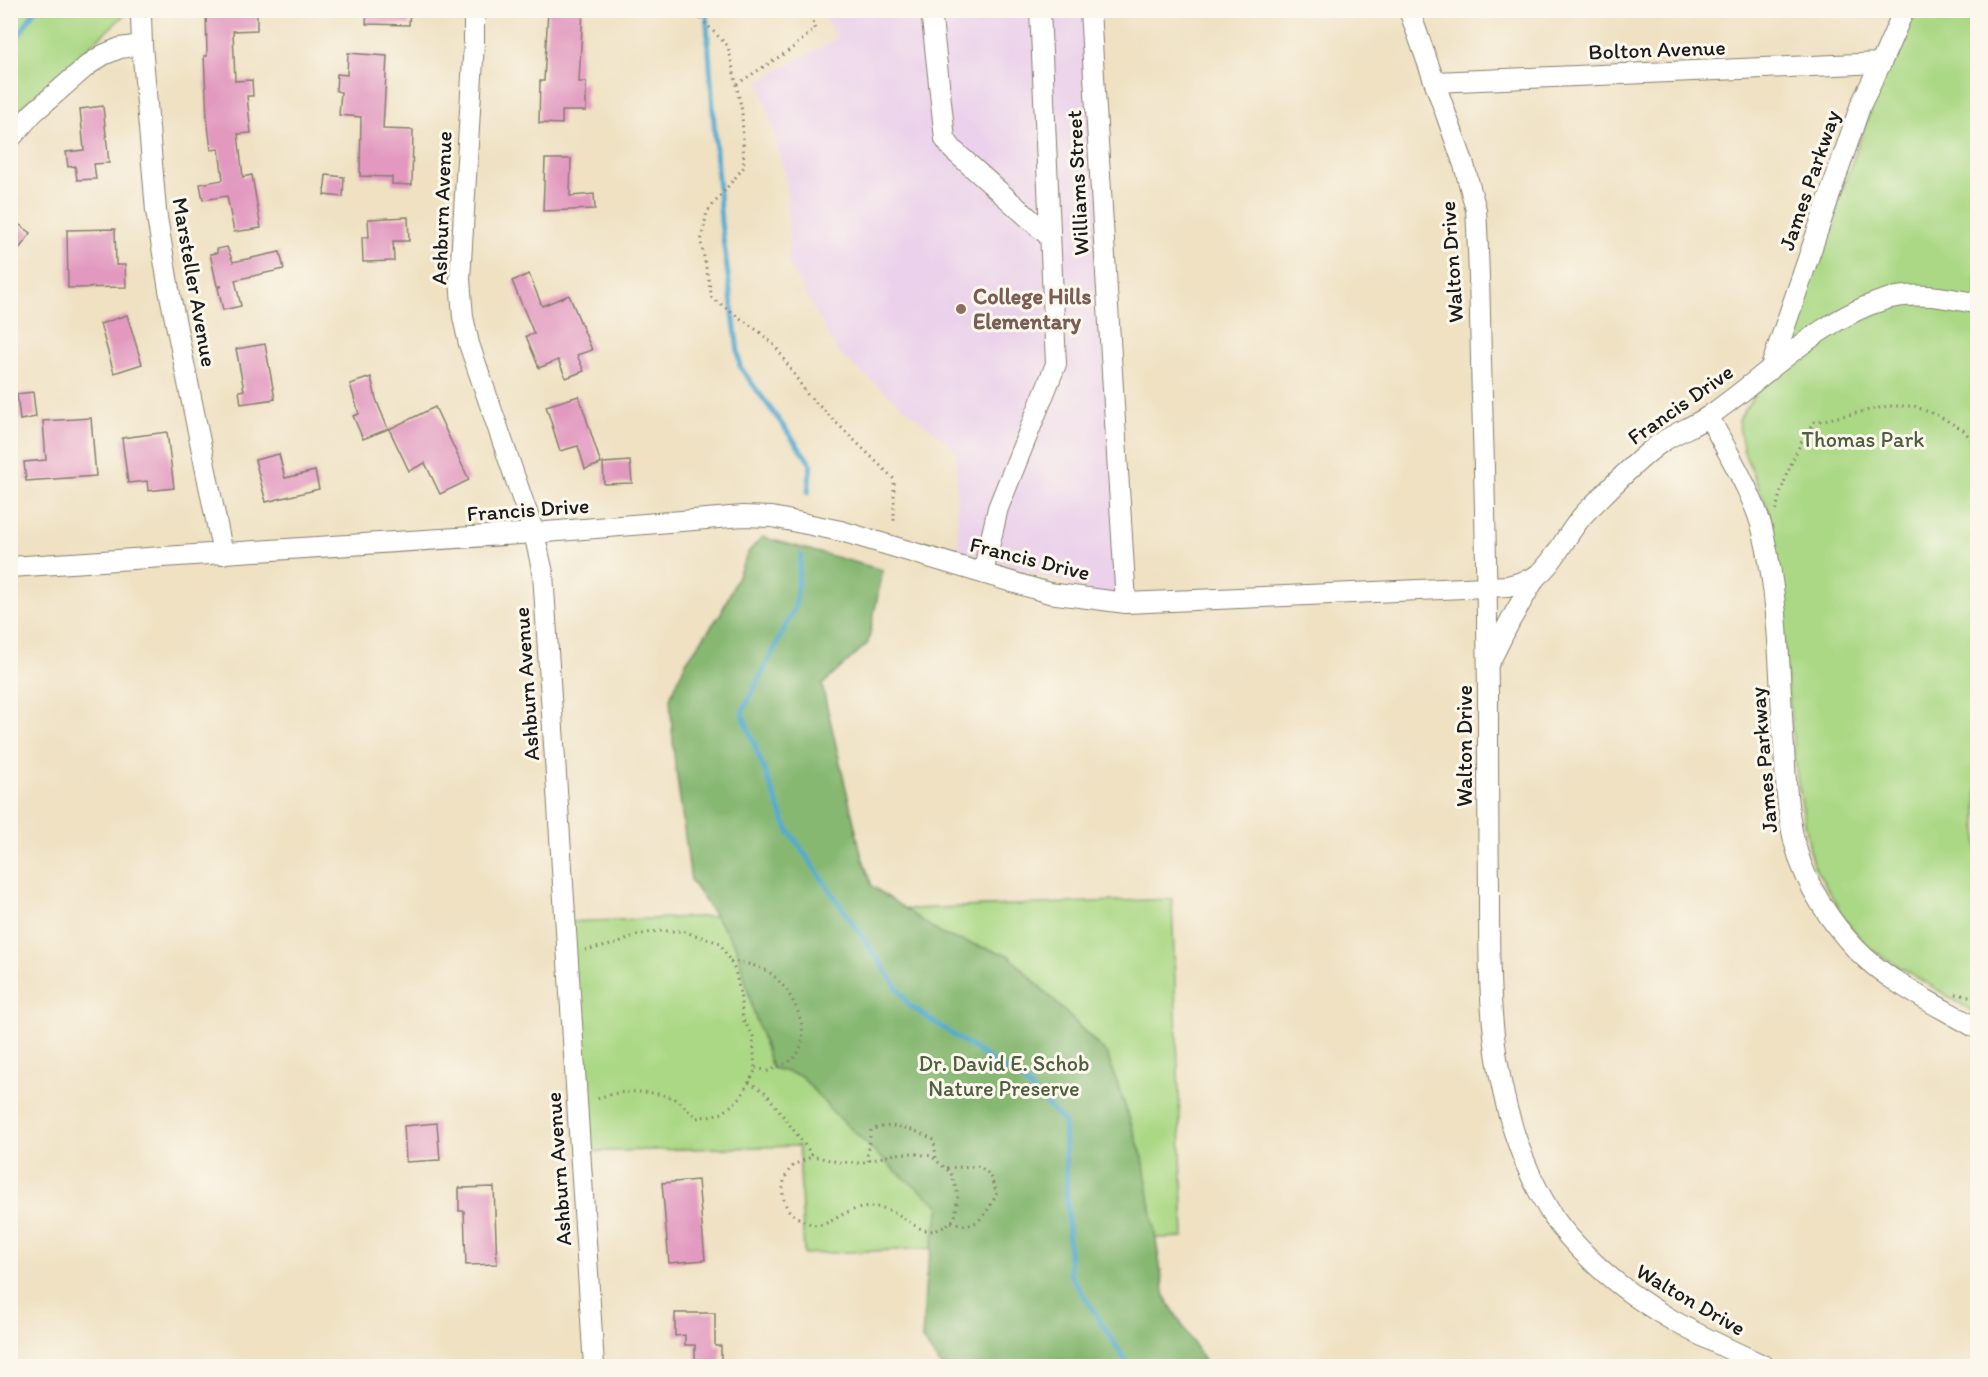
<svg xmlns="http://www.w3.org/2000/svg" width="1988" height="1377" viewBox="0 0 1988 1377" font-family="Itim,sans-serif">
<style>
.built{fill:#ebd1eb}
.green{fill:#aad884;stroke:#637a50;stroke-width:1.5}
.forest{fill:#87b872;stroke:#526a47;stroke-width:1.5}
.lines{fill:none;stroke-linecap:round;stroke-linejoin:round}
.stream{stroke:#53aad0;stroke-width:5}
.building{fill:#e298bf}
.minor-casing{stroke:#867e6f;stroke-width:22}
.path{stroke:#867e6f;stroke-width:3;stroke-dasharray:1.5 4.5;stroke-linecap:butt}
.minor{stroke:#fff;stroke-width:20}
.education-dot{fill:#8d6e63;stroke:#fbf7ec;stroke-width:2}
.labels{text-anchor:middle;stroke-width:6;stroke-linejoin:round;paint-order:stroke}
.street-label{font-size:22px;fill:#1c1c1c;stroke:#fbf7ec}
.education-label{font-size:22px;font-weight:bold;fill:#785e54;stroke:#fbf7ec;text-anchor:start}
.park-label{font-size:22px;fill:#4e5e40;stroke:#fbf7ec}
</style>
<rect width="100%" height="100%" fill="#fbf7ec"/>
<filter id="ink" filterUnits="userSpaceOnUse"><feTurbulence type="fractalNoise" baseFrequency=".0167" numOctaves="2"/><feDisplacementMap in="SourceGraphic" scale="12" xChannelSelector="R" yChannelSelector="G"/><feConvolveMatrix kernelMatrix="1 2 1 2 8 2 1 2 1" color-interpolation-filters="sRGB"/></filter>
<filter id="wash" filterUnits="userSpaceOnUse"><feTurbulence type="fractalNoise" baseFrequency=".008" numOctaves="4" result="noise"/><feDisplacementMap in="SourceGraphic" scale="24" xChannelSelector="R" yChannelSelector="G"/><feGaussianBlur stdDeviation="1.35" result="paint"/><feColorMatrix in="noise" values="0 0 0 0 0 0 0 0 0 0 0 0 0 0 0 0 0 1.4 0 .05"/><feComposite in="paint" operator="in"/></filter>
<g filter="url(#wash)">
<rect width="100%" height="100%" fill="#efe1c2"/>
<path class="built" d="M822,11H1090L1126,603L958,548L956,450L838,353L789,265L787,181L759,81L836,39Z"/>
<g class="green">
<path d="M11,10H129V11L16,112L11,120Z"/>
<path d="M1917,11H1977V1014L1870,949L1847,923L1812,862L1797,777L1769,512L1744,452L1738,421L1789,341L1888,61Z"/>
<path d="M1172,899L1184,1237L804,1254L799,1146L580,1152L566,922Z"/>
</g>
<path class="forest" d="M762,537L883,570L868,643L822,685L861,853L872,886L943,935L1008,955L1107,1054L1143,1158L1165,1297L1207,1366H941L922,1339L926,1276L940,1206L893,1169L829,1108L801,1076L772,1068L752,1007L737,948L691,881L674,755L670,698L686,662L721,613L749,551Z"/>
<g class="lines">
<g class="stream">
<path d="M706,10L721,222L740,367L811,464L808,493"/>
<path d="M10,49L35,10"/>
<path d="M801,555L795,607L742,713L787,828L910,1006L1024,1082L1064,1122L1070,1274L1129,1366"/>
</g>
</g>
<g id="blocks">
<g class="building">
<path d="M206,10H257V30L233,31L235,81L252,80L253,96H247L251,133L238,134L243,177L252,175L261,228L234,232L227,196L203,200L200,184L223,180L219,149L211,150L207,117L204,56H207Z"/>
<path d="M367,10H410L409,25L366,24Z"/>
<path d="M548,10H583L579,82H586V111H562V124L539,123L540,81H544Z"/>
<path d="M348,53L387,56L383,129L413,130L412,185L392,184V177L360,176L361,117L339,115L341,92L336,91L337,74L347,75Z"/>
<path d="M103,106L109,163L94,164L96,179L77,180L75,166L68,167L66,152L84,150L80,109Z"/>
<path d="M545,159H571L570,196L594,194L595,209L543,211Z"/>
<path d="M326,175L344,177L343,197L324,195Z"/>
<path d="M408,217L409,241H393L394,261L363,262L362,237H369L368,219Z"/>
<path d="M10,218L31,233L10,261Z"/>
<path d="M115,229L116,265H125L126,287L68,288L67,230Z"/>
<path d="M227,247L233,262L280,252L284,269L235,280L241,306L223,310L218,288L222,286H217L210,254L217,253V249Z"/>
<path d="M529,274L542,306L569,295L592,350L577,355L584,371L566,378L558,360L539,368L526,336L534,334L512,281Z"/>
<path d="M127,315L142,364L114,373L100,324Z"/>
<path d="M265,344L275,399L241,404L239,391L244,390L236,349Z"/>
<path d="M371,377L376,399L388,429L363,439L353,416L359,414L350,384Z"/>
<path d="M33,392L36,417L20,420L17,394Z"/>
<path d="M579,396L601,464L585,469L578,446L560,451L546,406Z"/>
<path d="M435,407L469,480L440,494L425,463L409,471L389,429Z"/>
<path d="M91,418L96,476L26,481L24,462L46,460L43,421Z"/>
<path d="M167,432L174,488L148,491L147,481L128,483L122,438Z"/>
<path d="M279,454L285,478L315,471L319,489L266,502L255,460Z"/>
<path d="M630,461L632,483L604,484L603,463Z"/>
<path d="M437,1123L440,1160L406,1162L404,1126Z"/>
<path d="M698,1180L705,1260L669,1263L662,1183Z"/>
<path d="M494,1187L497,1264L466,1265L464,1211H459V1188Z"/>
<path d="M675,1313H715V1346H721V1360L715,1363V1366H695V1345H685V1335L675,1336Z"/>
</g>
</g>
</g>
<g filter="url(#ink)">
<use href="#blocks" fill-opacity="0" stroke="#867e6f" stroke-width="1.5"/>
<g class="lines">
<g class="minor-casing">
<g id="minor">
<path d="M474,10V42L460,279L463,317L469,344L534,533L543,573L594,1366"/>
<path d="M931,10L945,139L953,150L1050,237"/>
<path d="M1090,10L1126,603"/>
<path d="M1409,10L1464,165L1476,210C1480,272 1480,334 1482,396C1485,495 1487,594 1488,693C1488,757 1488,821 1489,886C1489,1001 1488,1108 1549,1210C1559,1227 1572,1241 1586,1255C1637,1307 1699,1336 1765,1366"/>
<path d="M141,16L142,45L156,211L169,290L223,554"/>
<path d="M1435,82L1881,63"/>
<path d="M10,139L33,113L88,65L103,55L120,48L142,45"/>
<path d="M1770,370L1861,104L1881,63L1904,10"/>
<path d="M1709,417C1726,450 1755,497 1763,532C1780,602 1779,677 1784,749C1786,782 1787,816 1796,848C1806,885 1830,922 1856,949C1887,982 1939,1006 1978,1029"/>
<path d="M10,567L534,533L743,516L772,517L841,531L1049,593L1126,603L1508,586C1518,583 1529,581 1538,575C1556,561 1569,528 1588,510C1609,490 1638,458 1662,442C1677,432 1694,426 1709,416C1766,377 1820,318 1887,299C1917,291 1949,298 1978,304"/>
<path d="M983,573L998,508L1056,364L1040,10"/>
<path d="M1490,661L1510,621L1537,575"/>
</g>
</g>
<g class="path">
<path d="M692,10L728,46L742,111L744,167L707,212L701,242L712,298L761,333L776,347L807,394L894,479V525"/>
<path d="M737,84L790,50L815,29L810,10"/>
<path d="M1776,510C1782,484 1798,441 1815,422L1888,406H1914L1939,416L1963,430L1978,446"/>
<path d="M585,950L617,944L636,935L659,931H682L720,943L735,970L740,993L743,1020L753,1035L755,1071L741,1097L723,1113L697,1118C689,1111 679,1100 670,1097C650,1090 612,1089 594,1101"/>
<path d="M730,961C744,963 758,965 770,973C791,988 817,1036 793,1059C787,1064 775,1068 768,1071L756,1068"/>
<path d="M1956,994L1968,996L1978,994"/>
<path d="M749,1082L766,1093L813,1156L838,1162L860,1163L895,1154L910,1153L931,1156L951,1173L958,1195L955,1218C921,1251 910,1210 877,1207C867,1207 855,1208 846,1213C834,1218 825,1228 811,1224C805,1222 791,1215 788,1209C780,1197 781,1177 793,1166C798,1162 807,1159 813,1156"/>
<path d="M869,1161L867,1153L871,1130C891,1121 915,1129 934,1140L936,1159"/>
<path d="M947,1168L979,1166L989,1174L997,1193C991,1205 981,1226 966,1225C962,1225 956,1223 951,1222"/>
</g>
<use href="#minor" class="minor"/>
</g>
</g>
<circle class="education-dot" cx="961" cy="309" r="6"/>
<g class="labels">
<g class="street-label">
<text transform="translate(1657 49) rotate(-2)" y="8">Bolton Avenue</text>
<text transform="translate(1809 180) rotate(-71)" y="8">James Parkway</text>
<text transform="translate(1077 183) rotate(-93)" y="8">Williams Street</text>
<text transform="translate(441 208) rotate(-88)" y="8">Ashburn Avenue</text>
<text transform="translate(1451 262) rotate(-94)" y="8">Walton Drive</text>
<text transform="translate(195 282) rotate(80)" y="8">Marsteller Avenue</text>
<text transform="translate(1680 404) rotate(-35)" y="8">Francis Drive</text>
<text transform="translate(528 509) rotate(-4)" y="8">Francis Drive</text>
<text transform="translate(1030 558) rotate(14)" y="8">Francis Drive</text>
<text transform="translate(526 684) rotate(-94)" y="8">Ashburn Avenue</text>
<text transform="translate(1464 746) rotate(-90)" y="8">Walton Drive</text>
<text transform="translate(1763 760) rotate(-95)" y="8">James Parkway</text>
<text transform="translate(558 1169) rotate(-94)" y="8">Ashburn Avenue</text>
<text transform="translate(1691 1299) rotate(30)" y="8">Walton Drive</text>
</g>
<g class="education-label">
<text x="973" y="304">College Hills<tspan x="973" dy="25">Elementary</tspan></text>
</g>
<g class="park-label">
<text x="1863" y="447">Thomas Park</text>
<text x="1004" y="1071">Dr. David E. Schob<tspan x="1004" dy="25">Nature Preserve</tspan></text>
</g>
</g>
<rect width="1988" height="1377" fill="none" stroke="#fbf7ec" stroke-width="36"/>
</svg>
